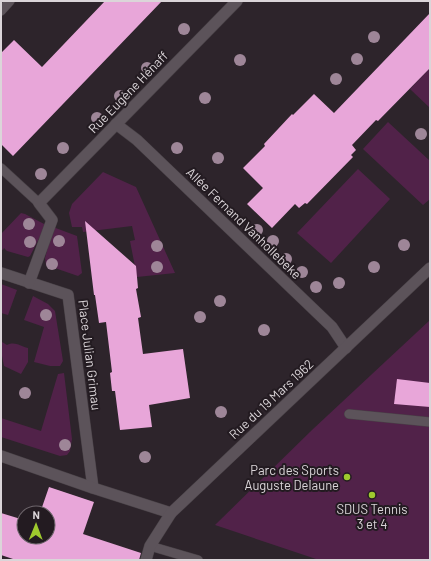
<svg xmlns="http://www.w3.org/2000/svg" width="431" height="561" viewBox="0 0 431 561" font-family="Barlow,sans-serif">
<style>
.green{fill:#512249}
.building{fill:#e8a6d9}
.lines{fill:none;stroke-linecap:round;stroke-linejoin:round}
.service-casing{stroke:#484146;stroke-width:10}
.minor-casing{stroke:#484146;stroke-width:12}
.tertiary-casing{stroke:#484146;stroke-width:12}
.service{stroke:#5c535a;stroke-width:9}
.minor{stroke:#5c535a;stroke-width:11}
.tertiary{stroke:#5c535a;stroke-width:11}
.tree{fill:#9e8698}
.poi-dot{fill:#9fca2e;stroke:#231b21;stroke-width:1.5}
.labels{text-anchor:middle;stroke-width:4;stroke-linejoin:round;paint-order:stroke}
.street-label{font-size:13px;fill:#dbd5d9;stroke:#231b21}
.poi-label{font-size:13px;fill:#dbd5d9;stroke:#231b21;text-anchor:end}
</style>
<rect width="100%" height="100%" fill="#2d242b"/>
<g class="green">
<path d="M430,68V108L410,89Z"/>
<path d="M388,122L430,161V199L423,205L363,149Z"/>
<path d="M358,169L390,199L331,263L297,233Z"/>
<path d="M103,172L136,187L175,273L137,277L130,241L135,240L132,226L83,232L82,227H72L69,213L72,204Z"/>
<path d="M21,213L25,214L46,225L30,256L28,257L7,251L4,248L3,250L1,249V234Z"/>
<path d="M53,227L77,236L82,273L78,276L46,265L45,258Z"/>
<path d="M1,284L17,290L8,315L1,313Z"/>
<path d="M33,296L48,304L55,311L63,361L60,366H50L34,362L44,327L24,320Z"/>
<path d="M430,320V560H319L215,525L312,430Z"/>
<path d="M2,342L7,345C15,341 20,346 28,348V362L21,374L4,366L2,356L1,355Z"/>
<path d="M64,373L72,439L70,451L67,455L60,456L1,437V418L41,431L58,374Z"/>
</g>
<g class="building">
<path d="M105,1H162L13,156L1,144V53L14,40L42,67Z"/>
<path d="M430,13V68L378,121L376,120L352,145L356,150L351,155L353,157L307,204L305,203L299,208L295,204L272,228L247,204L263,188L243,168L265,146L264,144L292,114L293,115L314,94L334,113Z"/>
<path d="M85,221L136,266L138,288L136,289L141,317L138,318L143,354L183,349L190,398L149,405L152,427L120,430L115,391H112L110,373L112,372L106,322L99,323L95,295H94Z"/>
<path d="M397,379L430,383V407L394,404Z"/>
<path d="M49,487L94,502L83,534L141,553L139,560H16L1,555V513L24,520V537H48V513H40Z"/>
</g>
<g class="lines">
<g class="service-casing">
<g id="service">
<path d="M1,11L10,1"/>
<path d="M1,168L39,203"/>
<path d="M349,414L430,422"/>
<path d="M150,546L198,560"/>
</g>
</g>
<g class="minor-casing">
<g id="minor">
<path d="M116,124L137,140L332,327L346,348"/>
<path d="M1,273L68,295L93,488"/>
<path d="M29,283L52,220L39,203L237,1"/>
<path d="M1,456L93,488L171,513"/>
</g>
</g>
<g class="tertiary-casing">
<path id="tertiary" d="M146,560L150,546L171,513L430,268"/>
</g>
<use href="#service" class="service"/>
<use href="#minor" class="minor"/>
<use href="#tertiary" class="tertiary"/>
</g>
<g class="tree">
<circle cx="184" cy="29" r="6"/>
<circle cx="374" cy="37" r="6"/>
<circle cx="357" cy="59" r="6"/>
<circle cx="240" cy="60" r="6"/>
<circle cx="147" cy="68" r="6"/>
<circle cx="336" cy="79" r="6"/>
<circle cx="120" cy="96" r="6"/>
<circle cx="205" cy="98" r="6"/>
<circle cx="97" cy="118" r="6"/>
<circle cx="421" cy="134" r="6"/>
<circle cx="63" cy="148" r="6"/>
<circle cx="177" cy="148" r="6"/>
<circle cx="218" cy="158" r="6"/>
<circle cx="41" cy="174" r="6"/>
<circle cx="29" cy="224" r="6"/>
<circle cx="257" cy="230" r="6"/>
<circle cx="59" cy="241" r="6"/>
<circle cx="273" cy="241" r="6"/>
<circle cx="30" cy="242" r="6"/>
<circle cx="404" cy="245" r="6"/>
<circle cx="157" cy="246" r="6"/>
<circle cx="286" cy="259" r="6"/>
<circle cx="52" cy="264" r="6"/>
<circle cx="157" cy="267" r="6"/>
<circle cx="374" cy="267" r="6"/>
<circle cx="302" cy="272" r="6"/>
<circle cx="339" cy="283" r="6"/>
<circle cx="316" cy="287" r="6"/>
<circle cx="220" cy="301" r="6"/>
<circle cx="46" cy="315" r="6"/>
<circle cx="200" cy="317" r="6"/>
<circle cx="264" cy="330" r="6"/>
<circle cx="25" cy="393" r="6"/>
<circle cx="221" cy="412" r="6"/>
<circle cx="65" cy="445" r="6"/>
<circle cx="145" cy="457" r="6"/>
</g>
<g class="poi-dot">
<circle cx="347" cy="477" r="4"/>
<circle cx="372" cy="495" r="4"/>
</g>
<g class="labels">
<g class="street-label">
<text transform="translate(128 92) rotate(-46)" y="5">Rue Eugène Hénaff</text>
<text transform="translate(244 223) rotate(44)" y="5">Allée Fernand Vanhollebeke</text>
<text transform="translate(90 355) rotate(83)" y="5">Place Julian Grimau</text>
<text transform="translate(271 399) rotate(-43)" y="5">Rue du 19 Mars 1962</text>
</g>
<g class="poi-label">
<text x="339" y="475">Parc des Sports<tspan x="339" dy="15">Auguste Delaune</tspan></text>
<text x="372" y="514" text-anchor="middle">SDUS Tennis<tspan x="372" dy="15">3 et 4</tspan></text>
</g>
</g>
<rect width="431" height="561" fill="none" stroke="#dbd5d9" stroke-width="4"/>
<g transform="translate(36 525) rotate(1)"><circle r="19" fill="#231b21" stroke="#6d656b"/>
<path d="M0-3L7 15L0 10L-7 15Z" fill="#9fca2e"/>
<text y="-6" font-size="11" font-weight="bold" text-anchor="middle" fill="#dbd5d9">N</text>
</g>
</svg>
